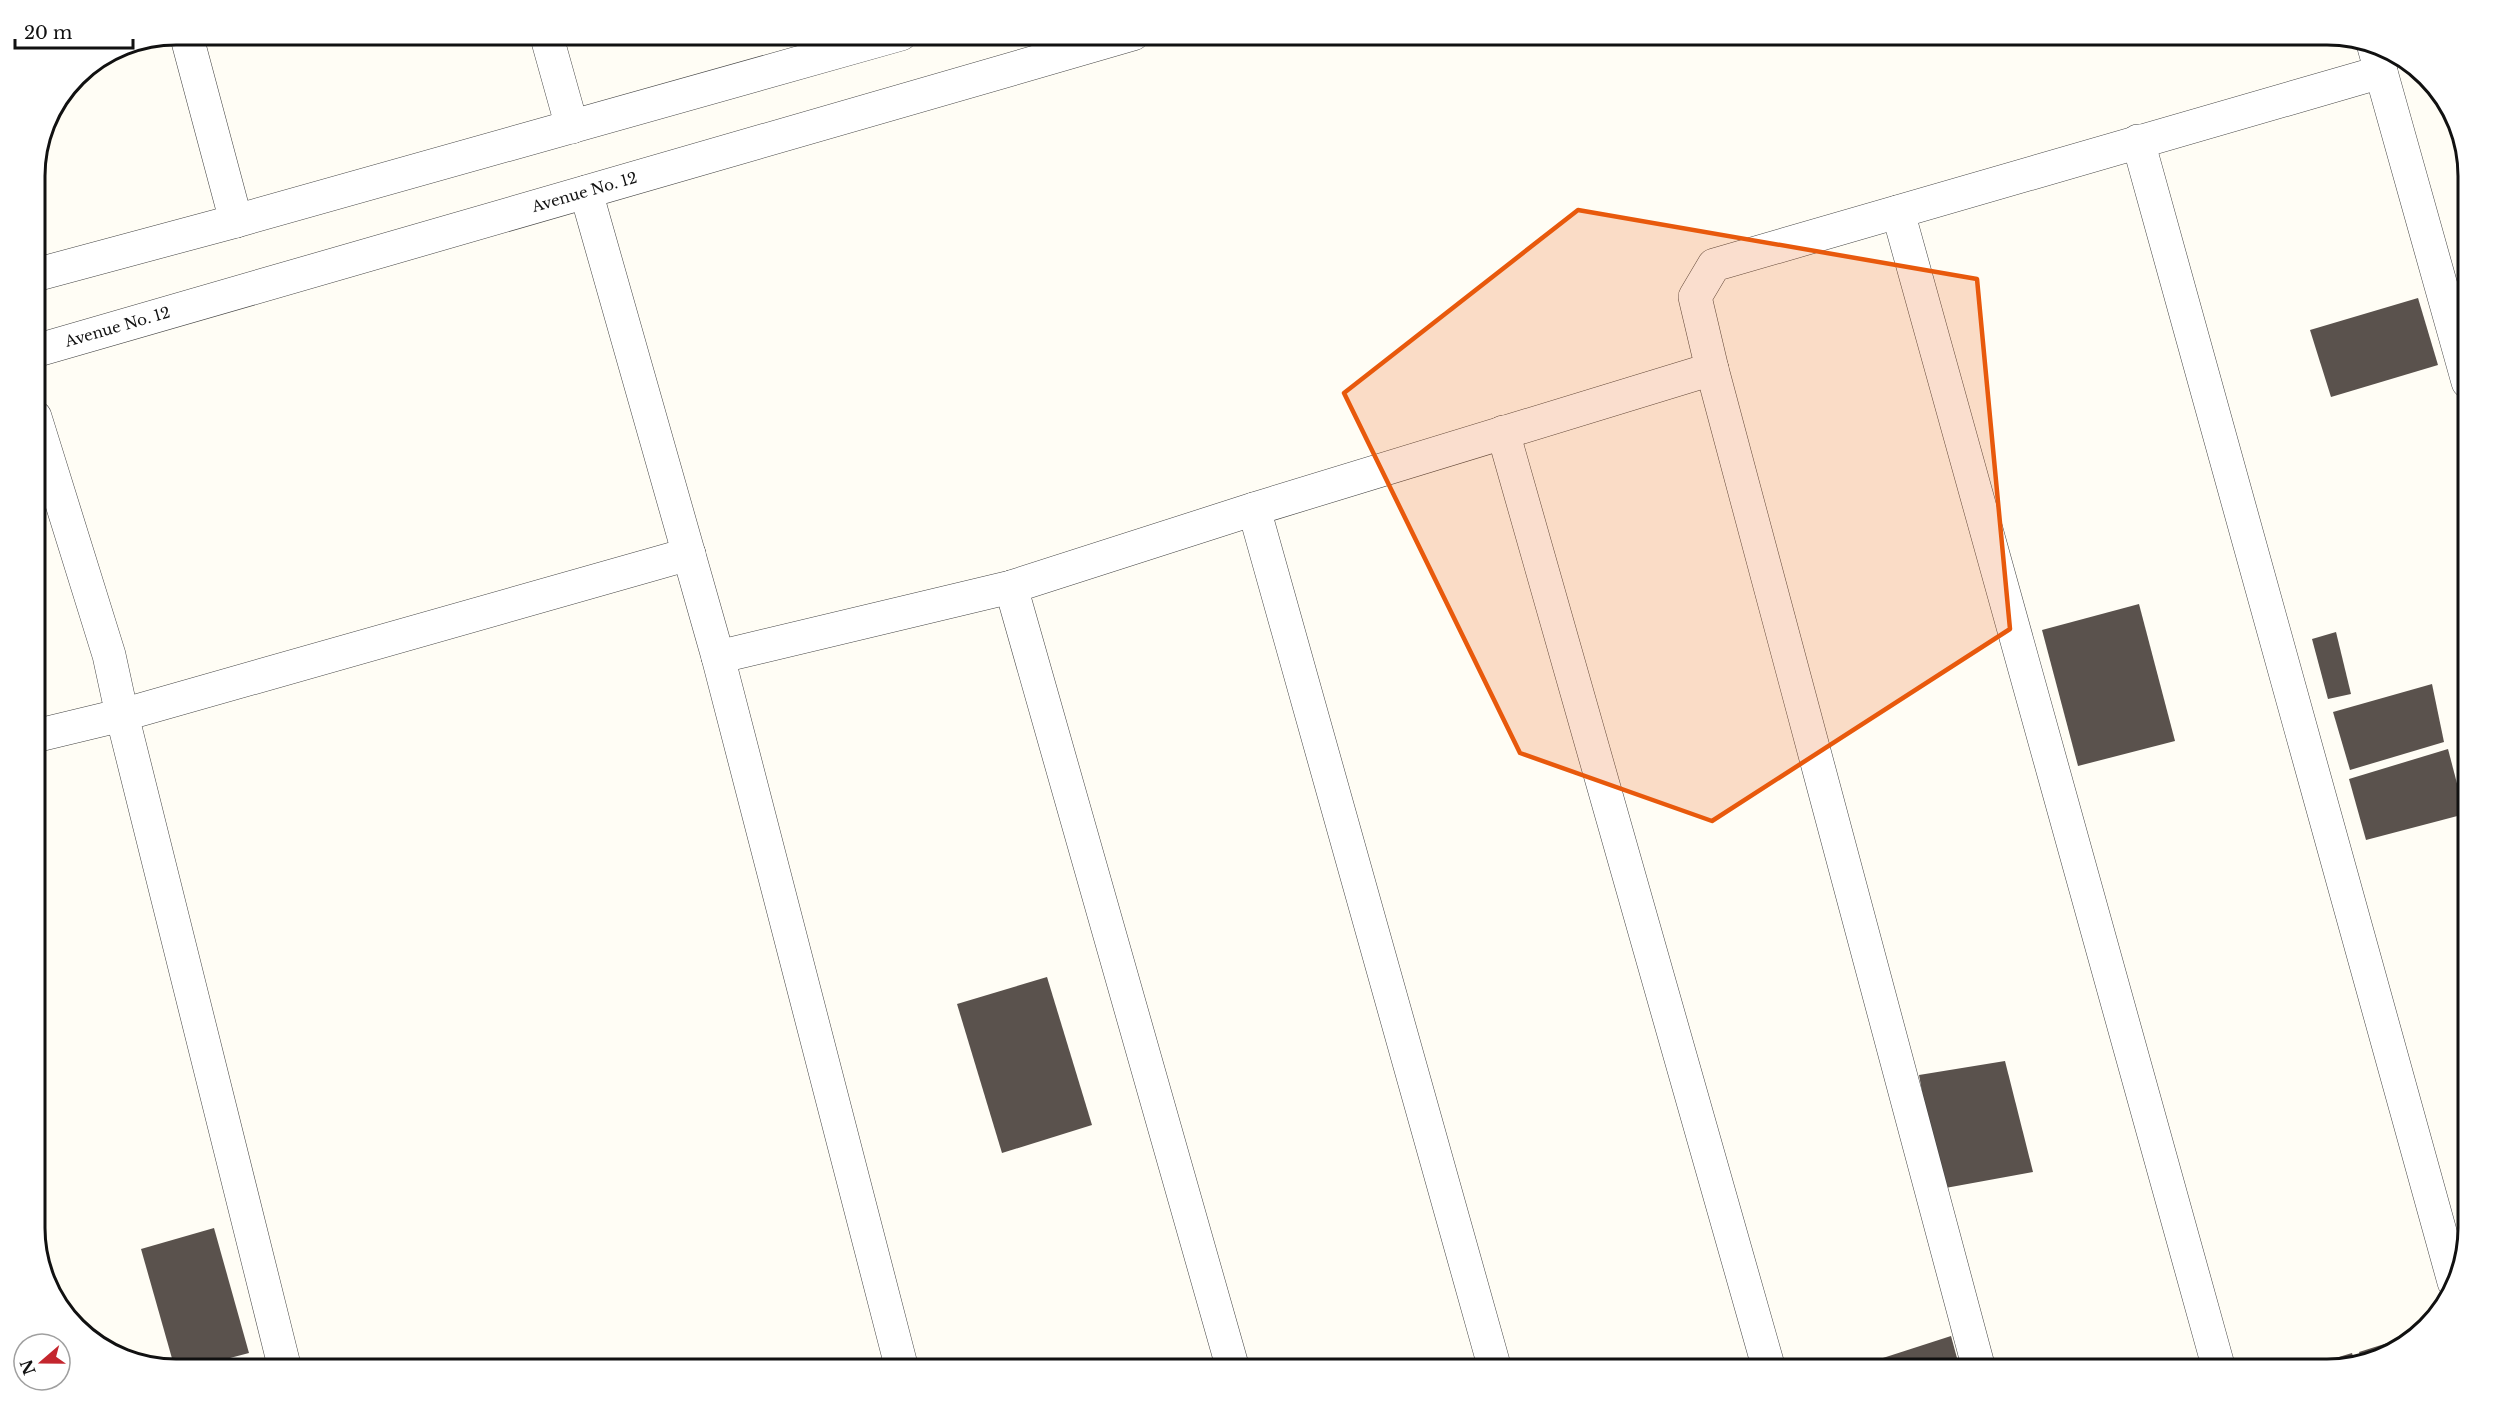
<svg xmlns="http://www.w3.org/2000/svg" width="2503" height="1404" viewBox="0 0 2503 1404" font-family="'Libre Baskerville',serif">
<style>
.building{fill:#5a524d}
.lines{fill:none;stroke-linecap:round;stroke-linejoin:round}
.minor-casing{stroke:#444;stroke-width:34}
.minor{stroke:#fff;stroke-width:33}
.marked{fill:#e8590c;fill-opacity:0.2;stroke:#e8590c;stroke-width:4.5;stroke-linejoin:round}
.labels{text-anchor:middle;stroke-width:6;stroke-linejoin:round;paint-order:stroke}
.street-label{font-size:15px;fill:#111;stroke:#fff}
.rim{fill:none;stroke:#111;stroke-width:3}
</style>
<rect width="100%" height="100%" fill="#fffdf5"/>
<g class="building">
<path d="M2418,298L2438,365L2331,397L2310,330Z"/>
<path d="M2139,604L2175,741L2078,766L2042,630Z"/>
<path d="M2336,632L2351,694L2328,699L2312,639Z"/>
<path d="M2432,684L2444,742L2350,770L2333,712Z"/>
<path d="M2448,749L2465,814L2366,840L2349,779Z"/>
<path d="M1047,977L1092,1125L1002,1153L957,1004Z"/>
<path d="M2005,1061L2033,1172L1940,1189L1919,1075Z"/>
<path d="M214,1228L249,1353L188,1369H175L141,1249Z"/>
<path d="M2413,1335L2398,1350L2362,1360L2359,1352Z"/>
<path d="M1951,1336L1960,1369H1856L1855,1367Z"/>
<path d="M2352,1353L2355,1362L2327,1369H2299Z"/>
</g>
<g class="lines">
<g class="minor-casing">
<g id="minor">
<path d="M186,34L236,221"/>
<path d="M546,34L572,127"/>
<path d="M2374,47L2468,382"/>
<path d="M2138,141L2454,1282"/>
<path d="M586,192L718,657L902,1369"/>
<path d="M1898,212L2219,1369"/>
<path d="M35,275L236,221L901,34"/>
<path id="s1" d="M35,351L1133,34"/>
<path d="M1712,369L1979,1369"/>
<path d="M35,417L109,655L122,715L35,736"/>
<path d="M1503,432L1769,1369"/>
<path d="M1254,509L1495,1369"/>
<path d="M1011,587L1233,1369"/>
<path d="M718,657L1011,587L1254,509L1712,369L1695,297L1714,265L2381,72"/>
<path d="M285,1369L122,715L689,554"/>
</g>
</g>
<use href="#minor" class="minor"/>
</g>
<path class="marked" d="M1578,210L1977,279L2010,629L1712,821L1520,753L1344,393Z"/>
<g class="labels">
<g class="street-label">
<text dy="5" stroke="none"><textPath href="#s1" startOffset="572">Avenue No. 12</textPath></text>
<text dy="5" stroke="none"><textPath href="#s1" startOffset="86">Avenue No. 12</textPath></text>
</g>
</g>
<path d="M0 0H2503V1404H0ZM176 45H2327A131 131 0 0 1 2458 176V1228A131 131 0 0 1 2327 1359H176A131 131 0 0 1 45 1228V176A131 131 0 0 1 176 45Z" fill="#fff" fill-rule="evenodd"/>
<path class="rim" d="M176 45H2327A131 131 0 0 1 2458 176V1228A131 131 0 0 1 2327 1359H176A131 131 0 0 1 45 1228V176A131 131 0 0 1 176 45Z"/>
<g transform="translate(42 1362) rotate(250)"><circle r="28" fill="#ffffff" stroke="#a0a0a0" stroke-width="1.5"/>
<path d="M0-4.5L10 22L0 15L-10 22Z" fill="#c4262e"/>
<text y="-9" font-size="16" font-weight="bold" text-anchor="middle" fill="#111111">N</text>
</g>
<path d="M15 39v9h118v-9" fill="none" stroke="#111111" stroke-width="3"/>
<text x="24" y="39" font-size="18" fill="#111111" stroke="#ffffff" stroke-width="4.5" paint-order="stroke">20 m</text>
</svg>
